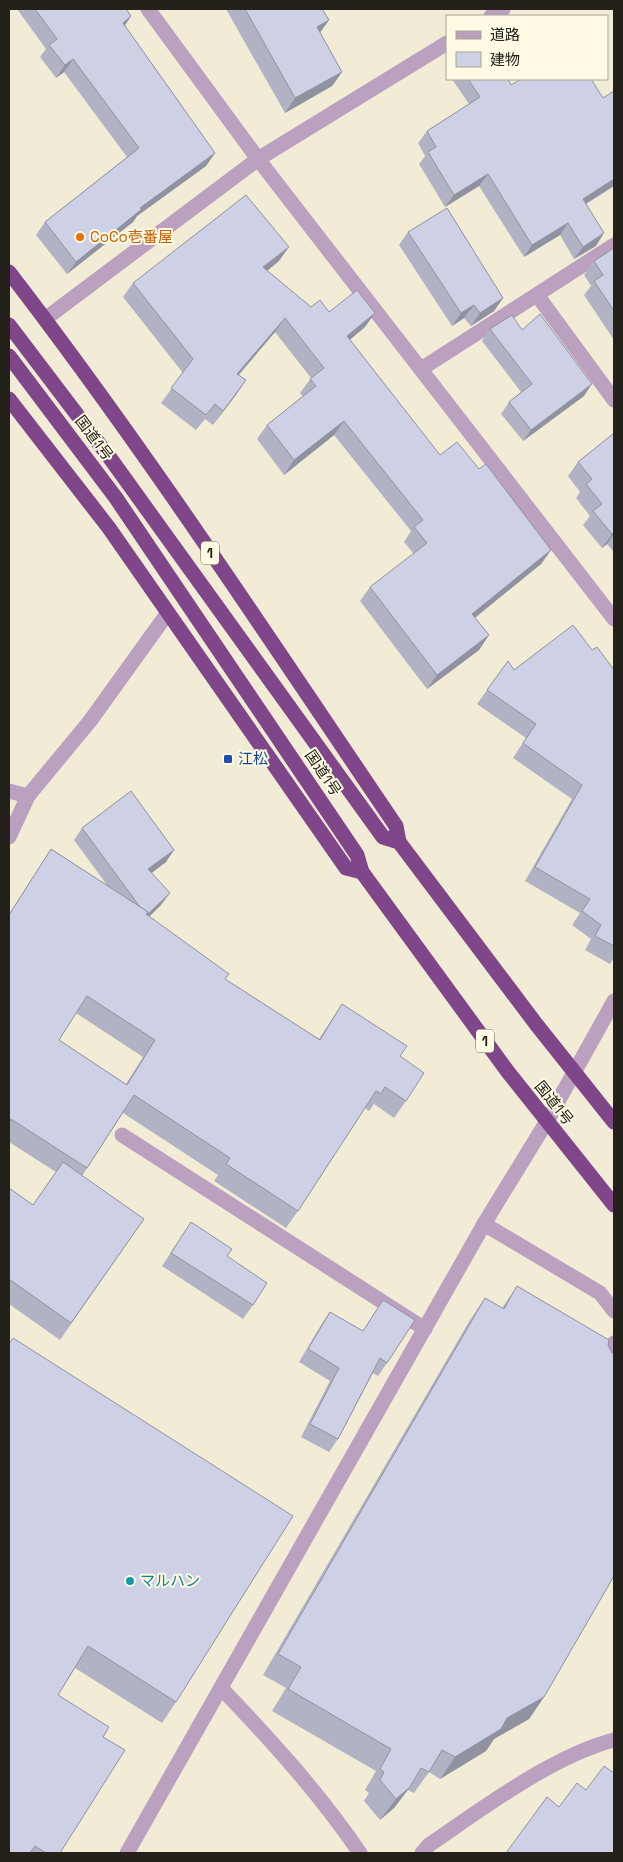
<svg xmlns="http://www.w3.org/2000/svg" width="623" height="1862" viewBox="0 0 623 1862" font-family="'Space Grotesk','Noto Sans JP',sans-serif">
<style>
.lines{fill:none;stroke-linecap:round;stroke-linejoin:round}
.minor{stroke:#bba0c0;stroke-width:15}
.highway{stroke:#7f468a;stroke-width:15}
.wall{fill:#b1b3c5;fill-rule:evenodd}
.shaded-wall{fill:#9092a0}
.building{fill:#ced0e5;stroke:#9092a0;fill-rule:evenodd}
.food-dot{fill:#e8710a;stroke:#fffae4;stroke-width:2}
.transit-dot{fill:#1a4fb4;stroke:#fffae4;stroke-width:2}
.culture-dot{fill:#0f9aa8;stroke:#fffae4;stroke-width:2}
.labels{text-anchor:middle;stroke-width:4;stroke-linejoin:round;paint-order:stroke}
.shield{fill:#fffae4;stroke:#656256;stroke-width:1}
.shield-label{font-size:14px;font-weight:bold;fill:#232119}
.food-label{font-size:15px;fill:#c56008;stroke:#fffae4;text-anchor:start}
.street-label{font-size:15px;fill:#232119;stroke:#fffae4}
.transit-label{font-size:15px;fill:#164399;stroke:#fffae4;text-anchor:start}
.culture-label{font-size:15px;fill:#0d838f;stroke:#fffae4;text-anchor:start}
</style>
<rect width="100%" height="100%" fill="#f2ecd7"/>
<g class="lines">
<g class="minor">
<path d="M148,9L258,159L614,619"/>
<path d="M491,16L503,9"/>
<path d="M537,295L614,400"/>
<path d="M45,319L258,159L447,43"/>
<path d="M421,369L614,245"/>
<path d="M9,791L28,796"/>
<path d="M9,837L28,796L90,721L167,614"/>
<path d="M122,1135L425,1329"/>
<path d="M484,1224L600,1293L614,1311"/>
<path d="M602,1366L614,1343"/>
<path d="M221,1688C271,1740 319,1793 360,1853"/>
<path d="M127,1853L484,1224L547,1121L614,1001"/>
<path d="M422,1853L429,1845C482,1809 552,1756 614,1740"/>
</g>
<g class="highway">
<path d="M9,272C146,450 270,640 396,826L399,842"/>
<path d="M9,325L110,458L383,837L399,842L536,1024L614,1122"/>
<path d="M9,356L116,498L357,855L362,872L508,1072L614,1205"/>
<path d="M9,399L109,528L346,868L362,872"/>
</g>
</g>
<g class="wall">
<path d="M17,9H126L131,16L125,26L215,153L206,166L137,216L133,222L67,274L36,235L45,222L127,157L64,72L56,78L40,57L46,49Z"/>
<path d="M226,9H322L329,20L320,32L342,72L332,86L285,113Z"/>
<path d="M452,79H508L511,85L603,98L614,91V186L586,204L596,246L574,259L560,235L524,257L479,186L445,207L419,164L425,156L418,143L427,131L469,104Z"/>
<path d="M408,232L503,298L494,311L471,326L464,318L452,326L399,245Z"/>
<path d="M614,248V340L584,295L591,286L584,275L594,261Z"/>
<path d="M279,261L267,271L311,307L329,312L365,327L350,340L440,455L479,469L551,550L541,564L475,618L489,635L479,650L427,689L360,601L370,587L414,554L404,542L411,531L334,435L284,475L257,439L267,425L303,396L300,393L311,378L275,332L239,375L246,380L213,425L205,419L196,430L161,403L183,373L123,297L133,283Z"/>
<path d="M490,329L522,330L584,396L523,441L501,414L509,402L521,392L482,341Z"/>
<path d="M614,433V552L607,544L602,548L583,525L590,516L576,498L580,492L568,476L578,462Z"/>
<path d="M592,650L614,670V958L610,964L585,950L591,939L572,925L580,913L525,881L572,799L513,758L526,738L477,704L508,661L514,670Z"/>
<path d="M82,828L166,862L152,873L161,905L149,917L225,979L319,1039L342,1004L400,1056L406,1101L394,1118L374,1104L369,1111L365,1108L298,1211L286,1228L214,1181L218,1175L123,1113L82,1176L144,1219L60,1340L9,1304V1188L33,1205L56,1172L9,1142V914L51,849L107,885L74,840ZM76,1013L143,1057L126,1084L59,1040Z"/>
<path d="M191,1222L227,1256L253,1305L243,1319L162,1266Z"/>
<path d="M517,1286L544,1697L529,1719L494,1739L486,1751L440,1779L429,1772L414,1793L408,1790L394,1808L380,1820L364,1801L369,1793L365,1790L376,1771L272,1711L286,1688L263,1675L470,1320L485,1298L502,1308Z"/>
<path d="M383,1300L387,1363L378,1376L373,1373L338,1439L329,1452L301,1437L330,1381L299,1362L321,1325L330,1312L363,1331Z"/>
<path d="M9,1344L176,1702L162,1723L75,1668L58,1695L103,1737L60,1853H9Z"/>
</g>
<g class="shaded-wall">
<path d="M131,16L122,29L123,23Z"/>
<path d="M329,20L319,34L317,27Z"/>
<path d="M73,59L64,72L56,78L65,65Z"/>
<path d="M342,72L332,86L285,113L295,98Z"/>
<path d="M215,153L206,166L137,216L133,222L67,274L76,262L140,208Z"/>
<path d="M488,174L479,186L445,207L454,195Z"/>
<path d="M614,179V186L574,211L583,199Z"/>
<path d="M568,223L560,235L524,257L532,245Z"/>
<path d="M604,233L596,246L574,259L583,247Z"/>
<path d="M289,247L279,261L253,282L263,267Z"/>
<path d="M503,298L494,311L471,326L480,313Z"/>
<path d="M474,305L464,318L452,326L461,313Z"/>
<path d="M375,313L365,327L337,350L347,336Z"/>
<path d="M285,318L275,332L227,388L237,374Z"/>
<path d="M246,380L236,395L213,425L223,411Z"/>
<path d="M592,384L584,396L523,441L531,430Z"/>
<path d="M344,421L334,435L284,475L294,460Z"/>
<path d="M614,532V534L607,544L602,548L612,534Z"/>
<path d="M551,550L541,564L462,628L472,614Z"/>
<path d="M489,635L479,650L427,689L437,675Z"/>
<path d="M174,850L166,862L140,881L148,869Z"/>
<path d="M170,893L161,905L138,927L146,915Z"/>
<path d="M544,1697L529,1719L494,1739L486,1751L440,1779L455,1757L507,1718Z"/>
<path d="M410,1787L394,1808L380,1820L396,1799Z"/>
</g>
<g class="building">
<path d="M35,9H126L131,16L123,23L215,153L140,208L142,209L76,262L45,222L139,148L73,59L65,65L49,45L57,39Z"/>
<path d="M245,9H322L329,20L317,27L342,72L295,98Z"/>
<path d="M468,79H508L511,85L521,79H591L603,98L614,91V179L583,199L604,233L583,247L568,223L532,245L488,174L454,195L428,152L436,147L427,131L480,97Z"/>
<path d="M246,195L289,247L263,267L311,307L320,300L329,312L357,290L375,313L347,336L440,455L457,442L479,469L486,464L551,550L472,614L489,635L437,675L370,587L427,543L414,527L423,520L344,421L294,460L267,425L316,386L310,379L324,368L285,318L237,374L246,380L223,411L215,404L206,415L171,388L193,359L133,283Z"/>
<path d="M447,208L503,298L480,313L474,305L461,313L408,232Z"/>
<path d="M614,248V311L594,281L603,275L594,261Z"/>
<path d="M540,314L592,384L531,430L509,402L532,384L490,329L512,315L522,330Z"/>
<path d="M614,433V532L612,534L593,511L602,504L586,484L592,479L578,462Z"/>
<path d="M573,625L592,650L597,647L614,670V946L595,936L601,925L582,911L590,899L535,867L582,785L523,743L536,724L487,690L508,661L514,670Z"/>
<path d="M131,791L174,850L148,869L170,893L147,915L148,912L140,907L82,828Z"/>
<path d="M51,849L148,912L146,914L229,974L225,979L320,1040L342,1004L407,1046L400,1056L424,1073L406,1101L385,1087L381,1094L376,1091L298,1211L226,1164L230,1158L134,1095L87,1168L11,1119L9,1123V915ZM87,996L155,1040L127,1085L59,1040Z"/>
<path d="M63,1162L144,1219L71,1323L9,1279V1188L33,1205Z"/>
<path d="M191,1222L232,1249L227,1256L267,1283L253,1305L171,1253Z"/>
<path d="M517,1286L609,1340L608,1345L612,1353H614V1576L544,1697L507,1718L501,1729L455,1757L442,1750L429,1772L421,1768L410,1787L396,1799L380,1780L384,1772L380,1769L391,1749L288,1689L301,1667L278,1654L485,1298L504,1309Z"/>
<path d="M383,1300L415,1320L387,1363L380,1358L338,1439L310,1424L339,1368L308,1349L330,1312L363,1331Z"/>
<path d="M13,1338L293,1516L176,1702L88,1646L58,1695L109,1727L103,1737L125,1750L60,1853H46L35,1846L30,1853H9V1344Z"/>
<path d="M604,1766L614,1773V1853H506L547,1797L559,1807L577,1783L586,1790Z"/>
</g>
<circle class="food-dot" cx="80" cy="237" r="5"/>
<rect class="transit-dot" x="223" y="754" width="10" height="10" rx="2.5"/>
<circle class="culture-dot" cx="130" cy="1581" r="5"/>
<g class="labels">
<g class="shield">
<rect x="201" y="541.5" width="18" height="23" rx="4"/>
<rect x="476" y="1029.5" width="18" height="23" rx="4"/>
</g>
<g class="shield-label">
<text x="210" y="558">1</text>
<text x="485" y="1046">1</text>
</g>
<g class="food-label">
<text x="90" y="242">CoCo壱番屋</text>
</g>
<g class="street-label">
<text transform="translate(94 438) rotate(53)" y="5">国道1号</text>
<text transform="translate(323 773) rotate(56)" y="5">国道1号</text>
<text transform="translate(554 1103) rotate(51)" y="5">国道1号</text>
</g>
<g class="transit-label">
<text x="238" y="764">江松</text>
</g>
<g class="culture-label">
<text x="140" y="1586">マルハン</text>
</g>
</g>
<rect width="623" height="1862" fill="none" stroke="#232119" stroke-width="20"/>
<rect x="446" y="15" width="162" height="65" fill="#fffae4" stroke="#a7a393"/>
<rect x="456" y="31" width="25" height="8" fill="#bba0c0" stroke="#a7a393"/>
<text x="490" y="40" font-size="15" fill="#232119">道路</text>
<rect x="456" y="52" width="25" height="15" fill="#ced0e5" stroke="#a7a393"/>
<text x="490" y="65" font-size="15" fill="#232119">建物</text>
</svg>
